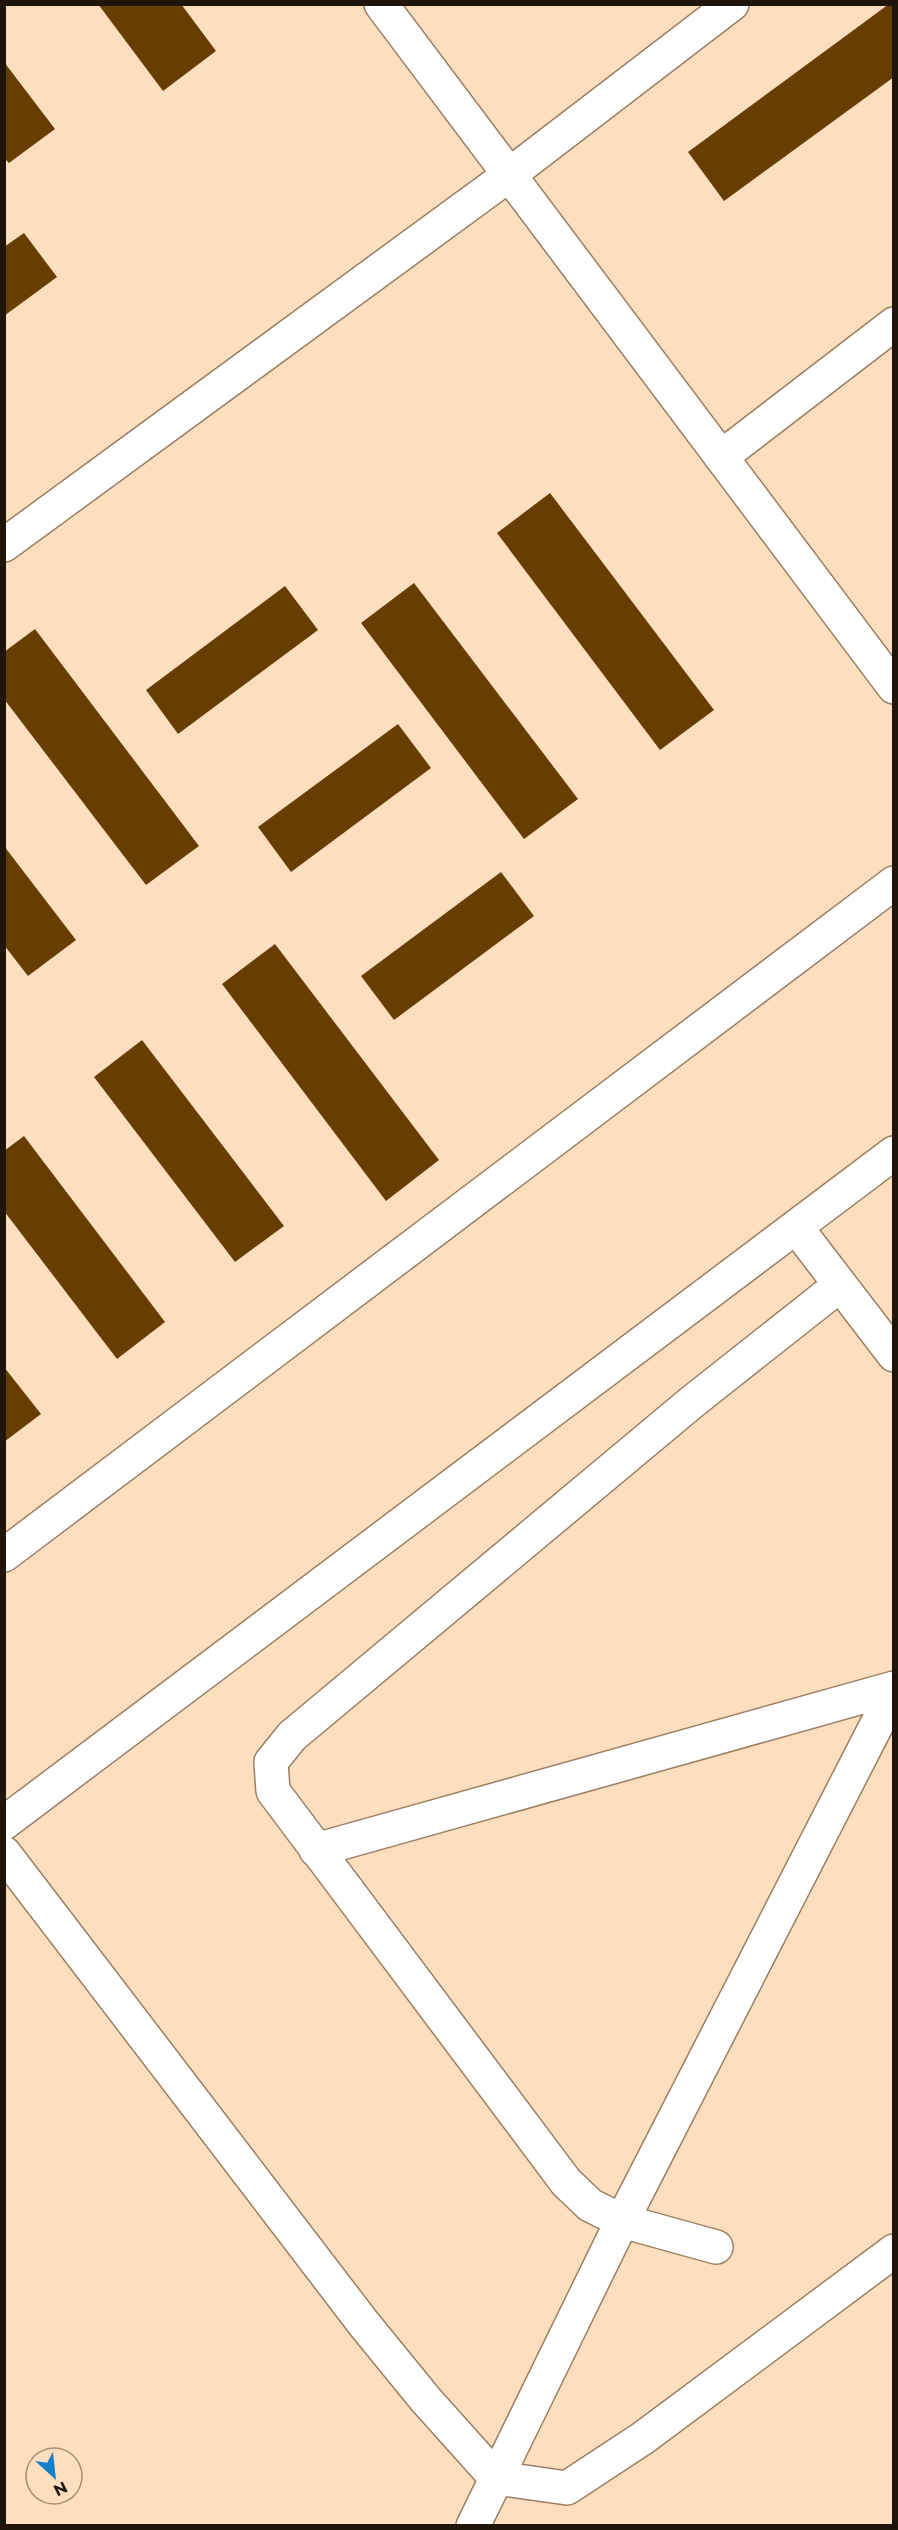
<svg xmlns="http://www.w3.org/2000/svg" width="898" height="2530" viewBox="0 0 898 2530" font-family="Montserrat,sans-serif">
<style>
.building{fill:#683d00}
.lines{fill:none;stroke-linecap:round;stroke-linejoin:round}
.minor-casing{stroke:#9a7f63;stroke-width:36}
.minor{stroke:#fff;stroke-width:33}
</style>
<rect width="100%" height="100%" fill="#fddfc0"/>
<g class="building">
<path d="M98,4H181L216,51L163,91Z"/>
<path d="M889,4H894V77L724,201L688,152Z"/>
<path d="M4,62L55,129L9,163L4,158Z"/>
<path d="M24,233L57,277L4,316V247Z"/>
<path d="M550,493L714,710L660,750L497,533Z"/>
<path d="M414,583L578,799L524,839L361,623Z"/>
<path d="M285,586L318,630L178,734L146,690Z"/>
<path d="M35,629L199,846L146,885L4,699V652Z"/>
<path d="M398,724L431,768L291,872L258,827Z"/>
<path d="M4,846L76,940L28,976L4,945Z"/>
<path d="M501,872L534,916L394,1020L361,976Z"/>
<path d="M275,944L439,1160L386,1201L222,984Z"/>
<path d="M142,1040L284,1226L235,1262L94,1077Z"/>
<path d="M24,1136L165,1322L117,1359L4,1211V1151Z"/>
<path d="M4,1367L41,1414L4,1442Z"/>
</g>
<g class="lines">
<g class="minor-casing">
<g id="minor">
<path d="M381,4L894,687"/>
<path d="M721,457L894,324"/>
<path d="M4,545L509,175L732,4"/>
<path d="M796,1227L894,1355"/>
<path d="M4,1555L894,883"/>
<path d="M4,1823L894,1153"/>
<path d="M316,1850L894,1688"/>
<path d="M4,1853L364,2324L426,2400L496,2478L567,2488L643,2438L894,2251"/>
<path d="M716,2247L622,2221L590,2205L566,2182L273,1791L271,1762L292,1736L692,1402L840,1285"/>
<path d="M473,2526L622,2221L894,1691"/>
</g>
</g>
<use href="#minor" class="minor"/>
</g>
<rect width="898" height="2530" fill="none" stroke="#20150a" stroke-width="12"/>
<g transform="translate(54 2476) rotate(153)"><circle r="28" fill="#fddfc0" stroke="#a58e77" stroke-width="1.5"/>
<path d="M0-4.5L10 22L0 15L-10 22Z" fill="#157fc9"/>
<text y="-9" font-size="16" font-weight="bold" text-anchor="middle" fill="#20150a">N</text>
</g>
</svg>
